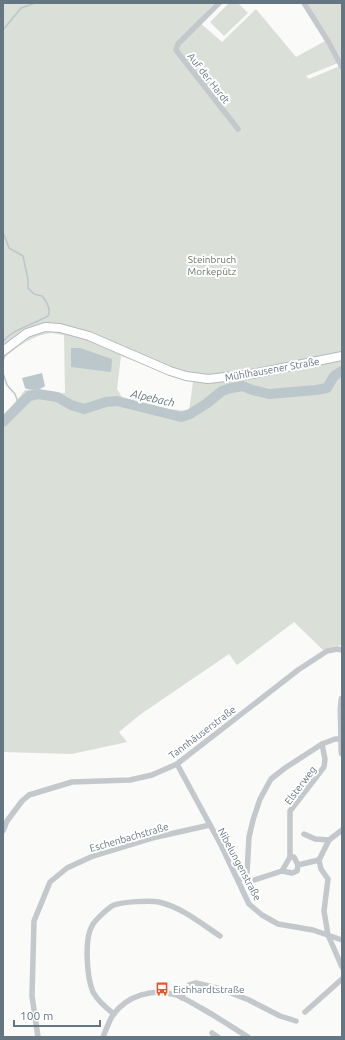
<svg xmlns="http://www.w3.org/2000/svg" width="345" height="1040" viewBox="0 0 345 1040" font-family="Ubuntu,sans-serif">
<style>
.green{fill:#dadfd7;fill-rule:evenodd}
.water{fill:#bbc7cb}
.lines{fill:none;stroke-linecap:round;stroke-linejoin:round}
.stream{stroke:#bbc7cb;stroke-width:1.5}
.river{stroke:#bbc7cb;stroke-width:10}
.secondary-casing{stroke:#b3babf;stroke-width:10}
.minor{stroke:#c3c8cc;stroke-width:5.5}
.tertiary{stroke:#c3c8cc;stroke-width:7}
.secondary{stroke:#fff;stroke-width:8}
.labels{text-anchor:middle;stroke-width:4;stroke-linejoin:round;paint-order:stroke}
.street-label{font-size:10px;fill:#657683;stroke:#fff}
.park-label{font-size:10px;fill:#687a64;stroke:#fff}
.poi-label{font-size:10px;fill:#657683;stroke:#fff;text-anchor:start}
.water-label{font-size:11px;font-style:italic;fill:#60757c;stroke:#fff}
</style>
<rect width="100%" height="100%" fill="#fafaf8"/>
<g class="green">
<path d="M3,3H214L198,21L222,42L256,9L296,57L325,41L338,63L306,76L309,79L342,65V645L331,647L323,650L294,622L237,665L229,654L141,714L119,732L127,742L72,754L3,752V417L25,390L65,393L64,335C60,335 55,333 51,333C33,335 16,347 3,359ZM121,356L193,382L189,411L127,405L117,389Z"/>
<path d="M229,3H238L248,13L224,36L210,22Z"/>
<path d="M307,3H342V61L330,39Z"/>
</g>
<g class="water">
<path d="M71,348H80L112,359L111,372L71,367Z"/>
<path d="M42,373L45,386C41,390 29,391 25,388L22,378Z"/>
</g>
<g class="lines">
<g class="stream">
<path d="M3,30L21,8L35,3"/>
<path d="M3,232L9,248L23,256L28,279V288L34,294L42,296C46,301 52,309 48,316C36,323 9,331 3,342"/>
<path d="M3,361L5,354"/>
<path d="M3,373L7,385L15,394L19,405"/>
</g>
<path class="river" d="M3,422L29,396L38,394L57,397L71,405L84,409L106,402L117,401L181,417L190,414L206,404L222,391L231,388L243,386L252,390L269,394L316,390L327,388L334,376L342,371"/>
<g class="secondary-casing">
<path id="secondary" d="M3,351L27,333L45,327L60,328L89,336L170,371L186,376L208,379L252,374L342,356"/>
</g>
<g class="minor">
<path d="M219,3L178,44L176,50L238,129"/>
<path d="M304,3L328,41L342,67"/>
<path d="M177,764L221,845L249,904L262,915L278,924L313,930L342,940"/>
<path d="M3,831L7,821L22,801L29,795L72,782L130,780L152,775L177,764L298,670L327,651L337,649L342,650"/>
<path d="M304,834L315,839L329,840"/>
<path d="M290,857V811L324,767L325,759L322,744L335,739H342"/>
<path d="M319,860L321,869L328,879L324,911L328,935L342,967"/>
<path d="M319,860L329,840L342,830"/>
<path d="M282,871L290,857H294L298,865"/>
<path d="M244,878L247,873L249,837L253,820L260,799L271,779L285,768L322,744"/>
<path d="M241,879L244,878L248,882L282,871L292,873L297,871L298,865L319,860"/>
<path d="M182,998L184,990L189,985L196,983L221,989L249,1000L280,1016L296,1021"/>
<path d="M305,1012L342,979"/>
<path d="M114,1014C106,1008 98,1001 93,992C87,978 84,940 92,926C94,921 109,907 114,905C122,902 151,900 159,902C181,907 202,924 220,936"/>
<path d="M212,1033L218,1037"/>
<path d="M38,1037L32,996L34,921L50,882L67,868L93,856L152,838L210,825"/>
<path d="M103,1037C106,1030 109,1021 113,1015C127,995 154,988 176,995C185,998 193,1004 201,1008C217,1017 232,1027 248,1037"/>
</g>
<path class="tertiary" d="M342,699L341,709L342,753"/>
<use href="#secondary" class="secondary"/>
</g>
<defs>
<g id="bus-bare" transform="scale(1.08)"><path d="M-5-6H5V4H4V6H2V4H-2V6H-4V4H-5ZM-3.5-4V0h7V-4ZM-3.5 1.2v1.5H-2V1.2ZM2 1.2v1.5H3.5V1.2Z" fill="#e4572e" stroke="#fff" stroke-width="2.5" paint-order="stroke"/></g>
</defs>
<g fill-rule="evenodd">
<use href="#bus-bare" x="162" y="989"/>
</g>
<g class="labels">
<g class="street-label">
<text transform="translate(209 78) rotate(52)" y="4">Auf der Hardt</text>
<text transform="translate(272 369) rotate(-10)" y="4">Mühlhausener Straße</text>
<text transform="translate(202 732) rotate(-37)" y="4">Tannhäuserstraße</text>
<text transform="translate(300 785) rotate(-53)" y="4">Elsterweg</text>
<text transform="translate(129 837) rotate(-16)" y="4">Eschenbachstraße</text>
<text transform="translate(240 864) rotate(62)" y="4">Nibelungenstraße</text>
</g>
<g class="park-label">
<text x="212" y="263">Steinbruch<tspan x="212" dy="12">Morkepütz</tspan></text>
</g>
<g class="poi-label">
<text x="173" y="993">Eichhardtstraße</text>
</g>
<g class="water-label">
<text transform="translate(153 398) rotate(13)" y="4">Alpebach</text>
</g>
</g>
<rect width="345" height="1040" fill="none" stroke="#657683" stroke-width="8"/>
<path d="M14 1020v6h86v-6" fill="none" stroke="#657683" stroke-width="2"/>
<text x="20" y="1020" font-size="12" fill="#657683" stroke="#ffffff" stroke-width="3" paint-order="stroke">100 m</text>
</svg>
